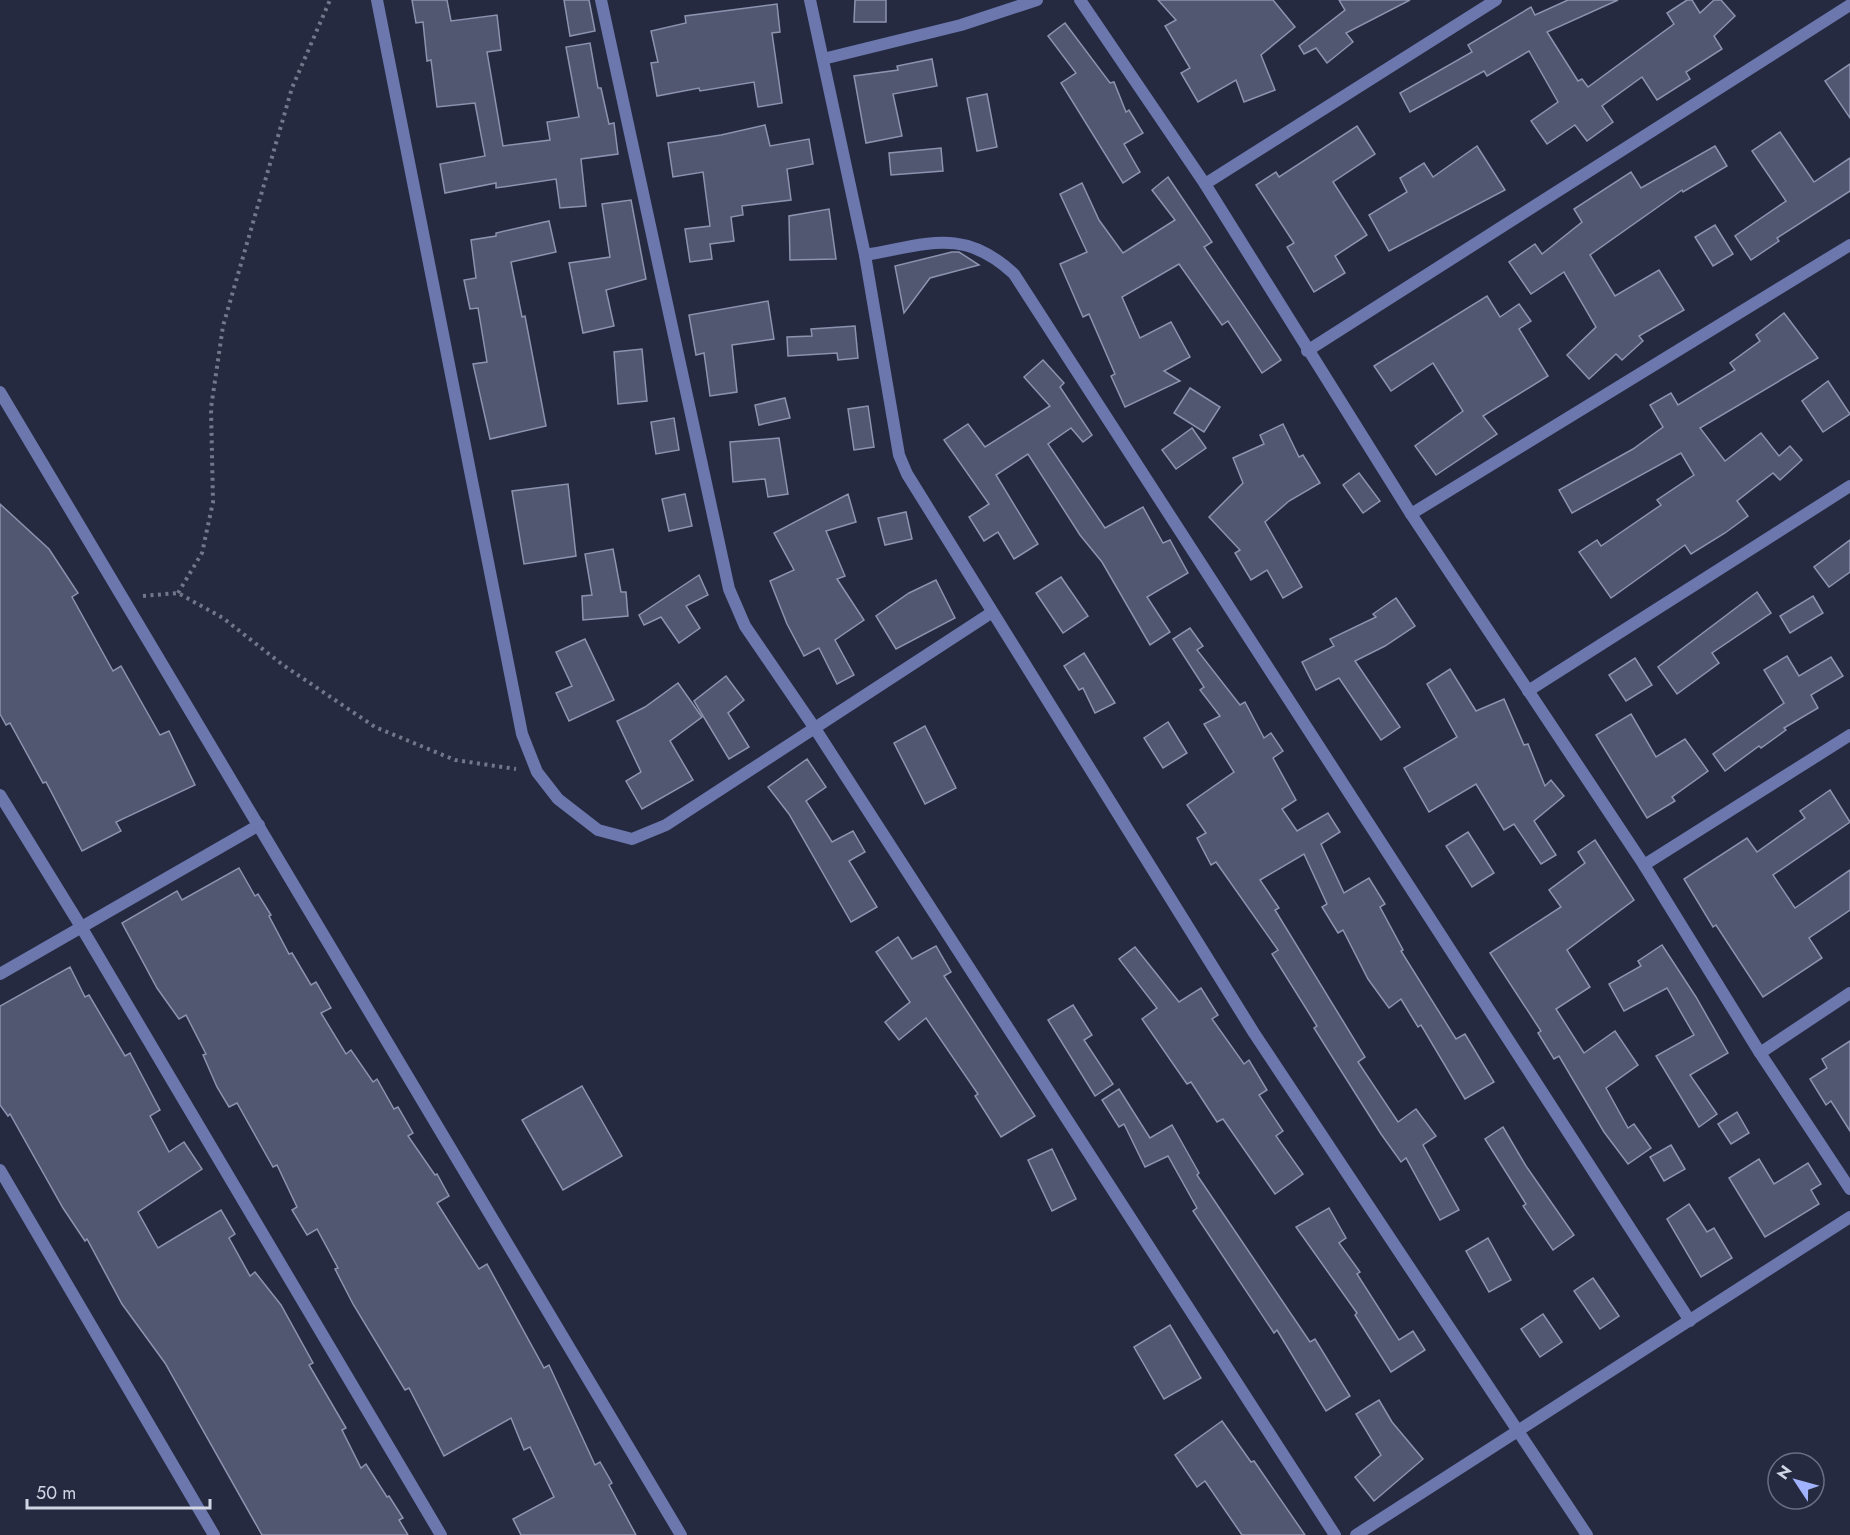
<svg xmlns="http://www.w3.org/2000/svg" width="1850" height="1535" viewBox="0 0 1850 1535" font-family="Jost,sans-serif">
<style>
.building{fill:#515770;stroke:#8c93af;stroke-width:1.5}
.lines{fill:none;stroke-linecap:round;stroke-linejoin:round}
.path{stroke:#72778a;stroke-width:4;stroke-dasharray:3 4.5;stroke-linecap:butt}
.minor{stroke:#6b77ad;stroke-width:12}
</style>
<rect width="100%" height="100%" fill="#252a41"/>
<g class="building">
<path d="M412,0H447L451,21L497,15L501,50L487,52L503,146L550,140L547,122L579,117L566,47L590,43L598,88H601L609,124L614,123L618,154L581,159L586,206L560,208L556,179L496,188V183L445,193L440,164L485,156L475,103L437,107L431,60L427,61L423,22L416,23Z"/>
<path d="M564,0H589L595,31L570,36Z"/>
<path d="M855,0H886V22H854Z"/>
<path d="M1158,0H1273L1295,27L1261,55L1275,90L1244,102L1236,80L1198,102L1181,73L1190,68L1165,26L1176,20Z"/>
<path d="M1339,0H1410L1346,33L1353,42L1327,63L1316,48L1304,54L1299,46L1345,10Z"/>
<path d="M1568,0H1618L1547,32L1578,81L1582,79L1588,87L1674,24L1667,13L1687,0H1692L1700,13L1714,0H1721L1735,16L1714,36L1722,49L1686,72L1690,79L1657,100L1642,77L1602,106L1613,122L1587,141L1575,125L1547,144L1531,121L1558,102L1529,51L1487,76L1484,71L1410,112L1400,93L1472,52L1468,45L1531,7L1535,15Z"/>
<path d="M777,4L780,32L772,33L782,103L758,107L754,82L700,91L699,88L657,96L651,63L658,62L651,31L686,23L685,16Z"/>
<path d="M1065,23L1110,83L1114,82L1126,112L1129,110L1143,133L1124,144L1140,172L1123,183L1061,83L1076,73L1048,36Z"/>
<path d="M932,59L937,86L893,94L902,136L866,143L854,76L898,70L897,66Z"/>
<path d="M1850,64V118L1825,81Z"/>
<path d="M987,94L997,147L977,151L967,98Z"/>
<path d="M765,125L770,146L809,139L813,164L787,169L791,200L742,206L743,215L731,217L734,241L710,244L712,259L690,262L685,229L710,226L703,172L673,177L668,143L721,135Z"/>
<path d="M1357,126L1375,154L1333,182L1367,235L1335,256L1345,273L1314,292L1287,247L1294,243L1256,185L1276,172L1279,177Z"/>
<path d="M1780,132L1814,182L1850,158V191L1777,238L1779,241L1751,260L1735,236L1786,201L1752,151Z"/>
<path d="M1477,146L1505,190L1389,251L1369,215L1407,192L1400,178L1424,163L1433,177Z"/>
<path d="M1715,146L1727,166L1683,192L1682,190L1590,255L1615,296L1659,270L1684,310L1639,336L1643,341L1622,360L1616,354L1589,379L1567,355L1596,327L1564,272L1531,294L1509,262L1535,244L1542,254L1582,222L1574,209L1631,172L1641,188Z"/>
<path d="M941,148L943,171L891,175L889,153Z"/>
<path d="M1168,177L1212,242L1204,247L1281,360L1262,373L1228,321L1222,325L1179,264L1122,297L1140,338L1171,322L1190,357L1164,371L1180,381L1125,407L1111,376L1115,374L1089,314L1083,317L1060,264L1087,252L1060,194L1082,183L1099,220L1123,253L1175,220L1152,190Z"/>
<path d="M631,200L646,279L606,290L614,326L583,333L569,263L610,257L602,204Z"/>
<path d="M829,209L836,259L790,260L789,216Z"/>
<path d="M549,221L556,252L511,262L522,317L525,316L546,426L490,439L473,364L487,362L478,308L470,309L464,280L476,278L471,240L496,236V233Z"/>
<path d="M1715,225L1733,254L1713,266L1695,237Z"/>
<path d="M952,252H959L979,265L930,278L904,313L895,266Z"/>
<path d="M1487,296L1500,317L1519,304L1531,321L1519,329L1548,376L1483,416L1497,434L1436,475L1415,446L1463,411L1433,363L1391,391L1374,366Z"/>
<path d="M768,301L774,339L732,345L737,392L710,396L704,353L696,355L689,315Z"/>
<path d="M1784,313L1818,358L1700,428L1725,461L1761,433L1779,456L1790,446L1802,460L1780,480L1773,473L1737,501L1748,516L1725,533L1691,554L1685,545L1611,598L1579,552L1597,540L1601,546L1661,505L1657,500L1694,475L1681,453L1572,513L1559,490L1633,449L1663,427L1650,405L1671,393L1678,405L1735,370L1730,363L1760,341L1756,335Z"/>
<path d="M855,326L858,358L838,360L837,353L788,356L787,337L812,336L811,329Z"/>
<path d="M642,349L647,401L618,404L614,352Z"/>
<path d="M1043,360L1064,383L1060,387L1092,435L1083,442L1071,428L1048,444L1105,528L1143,507L1163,543L1170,540L1188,573L1147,597L1170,632L1150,645L1102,562L1080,535L1028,454L996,475L1038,544L1014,559L998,532L984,541L969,517L989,504L944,440L968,424L985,447L1050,406L1024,377Z"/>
<path d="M1828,381L1850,414L1823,432L1802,401Z"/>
<path d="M1190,388L1220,407L1204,432L1174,413Z"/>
<path d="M785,398L790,418L759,425L755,405Z"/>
<path d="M868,406L874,447L854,450L848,409Z"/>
<path d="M674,418L679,450L656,454L651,422Z"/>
<path d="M1283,424L1299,457L1303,455L1320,483L1289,501L1265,522L1302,587L1283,598L1267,570L1251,580L1235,553L1240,550L1209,517L1243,483L1233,458L1264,444L1260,435Z"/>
<path d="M1192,428L1206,448L1176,469L1162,450Z"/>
<path d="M779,438L788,494L768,497L765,479L733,482L730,442Z"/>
<path d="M1359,473L1380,501L1363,513L1343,485Z"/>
<path d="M568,484L576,556L524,564L512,491Z"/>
<path d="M685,494L692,526L669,531L662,499Z"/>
<path d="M848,494L856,522L826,531L845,576L837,579L864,620L835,640L854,675L837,684L819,648L804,656L787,624L770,581L794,570L774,533Z"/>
<path d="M0,504L49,549L78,593L72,597L113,671L121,666L160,735L169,731L195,785L116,822L121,831L82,851L46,782L43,783L10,723L6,725L0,714Z"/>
<path d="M906,512L912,539L885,545L878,518Z"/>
<path d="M1850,540V572L1829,587L1814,567Z"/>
<path d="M613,549L621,592H626L628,616L583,620L582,596L592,595L585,554Z"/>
<path d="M699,575L708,595L686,606L700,628L679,643L661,617L644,625L639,615Z"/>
<path d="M1061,577L1088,616L1063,633L1036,593Z"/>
<path d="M936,580L955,618L896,649L876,616L909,593Z"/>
<path d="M1757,592L1771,613L1712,653L1719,663L1677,694L1658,667Z"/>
<path d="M1813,596L1823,613L1790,633L1780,616Z"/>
<path d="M1396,598L1415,626L1385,646L1355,661L1400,727L1381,740L1339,678L1316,690L1302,662L1334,646L1330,639L1376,617L1373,614Z"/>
<path d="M1190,628L1203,646L1197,650L1240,705L1245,702L1264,738L1271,733L1283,751L1273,758L1296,800L1282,809L1297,831L1328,813L1340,832L1321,844L1344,893L1369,878L1385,904L1380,907L1403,950L1401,951L1456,1039L1465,1034L1494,1082L1465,1099L1421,1025L1418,1027L1401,999L1389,1008L1368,979L1343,930L1338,933L1322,907L1327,904L1304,854L1260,880L1279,908L1275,910L1365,1057L1358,1062L1398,1122L1416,1109L1436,1136L1423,1145L1459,1210L1440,1220L1406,1158L1401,1162L1381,1134L1314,1028L1317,1026L1272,954L1278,950L1216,862L1211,865L1197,838L1206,833L1187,805L1234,772L1204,724L1220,716L1200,690L1204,687L1173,639Z"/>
<path d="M585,639L614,700L569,721L556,693L572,686L556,652Z"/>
<path d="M1084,653L1115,703L1095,713L1083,688L1079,690L1064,666Z"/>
<path d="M1787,656L1799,676L1831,657L1843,676L1811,695L1818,708L1784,728L1786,730L1761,748L1759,746L1725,771L1713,754L1784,703L1764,670Z"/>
<path d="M1635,658L1652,685L1626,701L1609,675Z"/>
<path d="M1450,669L1476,711L1504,699L1524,745L1528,744L1545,786L1551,780L1564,796L1534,821L1556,855L1541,864L1514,824L1504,830L1476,784L1429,812L1404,768L1457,737L1427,684Z"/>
<path d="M726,676L744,700L728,713L749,747L729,759L694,701Z"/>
<path d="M678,683L702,717L670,741L693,780L642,809L626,781L641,772L617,721L645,707Z"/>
<path d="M1631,714L1656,757L1685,739L1708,771L1672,797L1675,801L1647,818L1596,735Z"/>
<path d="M1168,722L1187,753L1163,768L1144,738Z"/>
<path d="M925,726L956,788L925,804L894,743Z"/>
<path d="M807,759L826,787L806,801L832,842L853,831L865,852L849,861L877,907L851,922L789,814L768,787Z"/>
<path d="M1830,790L1850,822L1773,875L1795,908L1850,870V910L1809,938L1822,958L1763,997L1716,925L1713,927L1684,879L1747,838L1757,852L1805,818L1800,811Z"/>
<path d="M1468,832L1494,873L1472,887L1446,846Z"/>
<path d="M1595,840L1634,900L1567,950L1590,987L1556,1009L1584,1053L1615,1031L1638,1065L1606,1088L1628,1128L1634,1124L1651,1148L1628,1164L1604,1132L1559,1056L1554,1059L1538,1033L1541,1031L1490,953L1561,907L1549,890L1585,863L1578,852Z"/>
<path d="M239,868L255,896L258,894L271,915L269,916L289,954L292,953L311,985L316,982L331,1008L321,1013L346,1054L351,1050L373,1082L377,1079L394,1109L398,1107L413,1133L408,1136L435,1175L437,1174L449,1196L437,1203L479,1269L487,1264L544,1368L549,1365L595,1465L600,1462L612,1483L609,1485L636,1535H521L513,1519L554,1497L530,1447L524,1450L511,1418L444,1456L409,1388L405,1390L353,1304L335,1269L338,1268L317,1229L307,1235L292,1210L297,1207L277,1165L273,1167L237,1103L229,1107L217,1087L203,1055L206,1054L186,1015L179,1019L157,988L122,923L177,891L182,900Z"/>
<path d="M898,937L912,959L936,946L951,972L944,976L1035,1116L1001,1137L975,1096L978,1094L926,1018L899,1040L885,1022L910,1002L876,952Z"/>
<path d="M1662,945L1696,997L1728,1053L1690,1075L1717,1114L1699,1127L1656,1056L1694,1035L1667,988L1624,1011L1609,984L1641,966L1638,961Z"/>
<path d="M1135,947L1179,1002L1201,988L1218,1015L1212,1019L1244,1064L1249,1060L1267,1090L1259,1095L1283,1131L1276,1136L1303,1174L1275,1194L1223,1119L1217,1122L1191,1082L1187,1084L1142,1019L1157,1008L1119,959Z"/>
<path d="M70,967L85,997L89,995L125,1056L130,1053L160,1110L150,1116L169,1152L184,1142L202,1169L138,1212L158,1248L221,1210L235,1234L229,1238L250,1276L255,1272L281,1305L313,1363L309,1365L346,1428L342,1430L361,1468L366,1464L387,1497L389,1496L403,1518L399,1520L408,1535H262L165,1363L122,1304L87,1239L85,1241L63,1208L10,1114L8,1116L0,1105V1006Z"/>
<path d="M1073,1005L1092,1035L1084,1040L1113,1084L1095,1096L1048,1020Z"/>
<path d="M1850,1041V1131L1831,1101L1826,1105L1810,1079L1827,1068L1822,1059Z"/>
<path d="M582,1086L622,1156L563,1190L522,1120Z"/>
<path d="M1119,1089L1150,1138L1172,1125L1199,1173L1197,1175L1310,1342L1315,1339L1350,1396L1326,1411L1277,1330L1274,1333L1193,1211L1197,1208L1168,1156L1145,1167L1124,1124L1119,1127L1102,1100Z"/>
<path d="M1737,1112L1749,1133L1731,1144L1718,1124Z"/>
<path d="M1503,1127L1526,1166L1574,1235L1553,1250L1523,1206L1526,1204L1485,1139Z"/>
<path d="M1671,1145L1685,1169L1664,1181L1650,1157Z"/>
<path d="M1052,1149L1076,1199L1052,1211L1028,1160Z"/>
<path d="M1759,1159L1774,1184L1808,1163L1821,1184L1811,1190L1819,1204L1765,1237L1729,1178Z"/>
<path d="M1689,1204L1707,1232L1714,1228L1732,1258L1701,1277L1667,1219Z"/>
<path d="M1329,1208L1346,1238L1339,1243L1360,1272L1357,1274L1399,1340L1413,1331L1425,1350L1391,1372L1355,1315L1357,1313L1296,1227Z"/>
<path d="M1488,1238L1511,1280L1489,1292L1466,1251Z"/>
<path d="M1593,1278L1619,1316L1600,1329L1574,1291Z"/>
<path d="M1543,1314L1562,1342L1540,1357L1521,1329Z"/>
<path d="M1170,1325L1201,1378L1164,1399L1134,1347Z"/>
<path d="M1379,1400L1392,1422L1423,1459L1374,1501L1355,1477L1381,1455L1356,1414Z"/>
<path d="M1222,1421L1251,1462L1254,1461L1305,1535H1242L1205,1481L1197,1487L1175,1455Z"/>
</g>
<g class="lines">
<g class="path">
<path d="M178,593L202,553L213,502L211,408L223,326L292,88L330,0"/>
<path d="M143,596L178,593L223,618L283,665L375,727L455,760L516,769"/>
</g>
<g class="minor">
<path d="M377,0L522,734L537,772L558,799L598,830L632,839L666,825L991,613"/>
<path d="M601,0L729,589L745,626L814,727L1335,1535"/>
<path d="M810,0L865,255L899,455L907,474L1254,1033L1587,1535"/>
<path d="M1080,0L1205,184L1411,514L1644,865L1760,1053L1850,1189"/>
<path d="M823,59L961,25L1037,0"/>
<path d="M1205,184L1496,0"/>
<path d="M865,255C926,245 963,226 1014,274L1690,1321"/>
<path d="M1307,351L1850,5"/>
<path d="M0,392L681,1535"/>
<path d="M1411,514L1850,245"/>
<path d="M1528,691L1850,486"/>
<path d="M0,795L80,925L441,1535"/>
<path d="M1644,865L1850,735"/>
<path d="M0,974L259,825"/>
<path d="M1760,1053L1850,993"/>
<path d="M0,1170L214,1535"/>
<path d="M1356,1535L1850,1217"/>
</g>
</g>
<g transform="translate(1796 1481) rotate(306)"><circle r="28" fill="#252a41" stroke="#6a6e82" stroke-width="1.5"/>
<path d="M0-4.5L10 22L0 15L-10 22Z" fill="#a1b2fd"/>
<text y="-9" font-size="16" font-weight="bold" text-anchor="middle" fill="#d1d5e4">N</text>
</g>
<path d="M27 1499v9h183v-9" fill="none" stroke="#d1d5e4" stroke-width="3"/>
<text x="36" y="1499" font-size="18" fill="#d1d5e4" stroke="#252a41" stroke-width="4.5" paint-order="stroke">50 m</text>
</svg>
